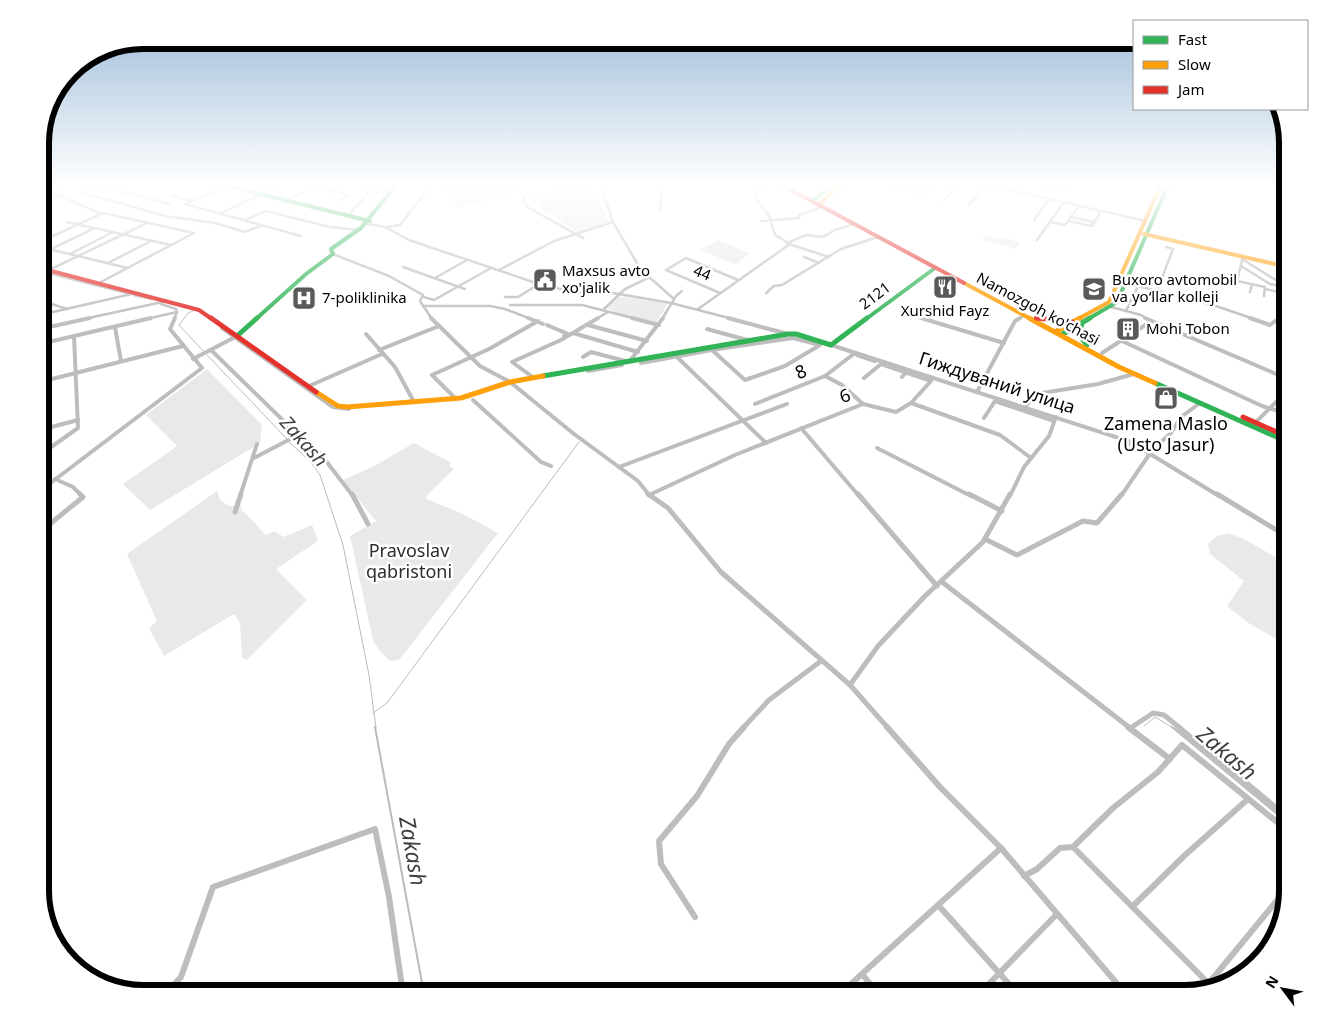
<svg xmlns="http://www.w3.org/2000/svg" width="1328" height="1034" viewBox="0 0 1328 1034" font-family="'Noto Sans',sans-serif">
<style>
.green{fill:#e9e9e9}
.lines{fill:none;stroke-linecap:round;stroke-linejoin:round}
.stream-far1{stroke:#bbb;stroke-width:1}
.stream{stroke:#bbb;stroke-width:2}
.canal-far2{stroke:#bbb;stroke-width:2.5}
.canal-far1{stroke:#bbb;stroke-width:4}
.canal{stroke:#bbb;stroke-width:5}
.street-far3{stroke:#bdbdbd;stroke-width:2.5}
.street-far2{stroke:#bdbdbd;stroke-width:4}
.street-far1{stroke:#bdbdbd;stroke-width:5}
.street{stroke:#bdbdbd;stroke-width:6}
.fast-far1{stroke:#30b455;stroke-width:4}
.fast{stroke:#30b455;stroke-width:5}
.slow-far1{stroke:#ff9f0a;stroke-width:4}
.slow{stroke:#ff9f0a;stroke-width:5}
.jam-far1{stroke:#e5322d;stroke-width:4}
.jam{stroke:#e5322d;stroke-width:5}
.labels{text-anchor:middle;stroke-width:5;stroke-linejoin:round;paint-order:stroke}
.far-poi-label{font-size:15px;fill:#000;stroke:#fff;text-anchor:start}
.far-street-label{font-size:15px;fill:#000;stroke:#fff}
.street-label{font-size:18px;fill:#000;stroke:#fff}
.poi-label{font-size:18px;fill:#000;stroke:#fff}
.park-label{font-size:18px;fill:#2e2e2e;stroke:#fff}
.water-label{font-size:19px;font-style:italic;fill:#3f3f3f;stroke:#fff}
.near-water-label{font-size:22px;font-style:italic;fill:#3f3f3f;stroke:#fff}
.rim{fill:none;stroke:#000;stroke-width:6}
</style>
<rect width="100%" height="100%" fill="#fff"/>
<g class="green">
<path d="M445,185H504L511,194L460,208L445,189Z"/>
<path d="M591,186L609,221L577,232L539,207L542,204L527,198L530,197L529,194Z"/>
<path d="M985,236L1003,240L1005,238L1020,242L1016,249L982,240Z"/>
<path d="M718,240L750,253L736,264L700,250Z"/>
<path d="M619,297H626L668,304L656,322L622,315L607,308Z"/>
<path d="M207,369L262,425L260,443L150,510L123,484L177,446L146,415Z"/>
<path d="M414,443L450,462V467L454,469L427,495L426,499L461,513L498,533L399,660L390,661L379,650L373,640L350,536L376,521L343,480L376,465Z"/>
<path d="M217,491L220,500L229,506L241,505V509L266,535L274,531L284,537L312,525L318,541L276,569L307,600L247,660L242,658L240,623L234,614L164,656L149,628L157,621L127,554Z"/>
<path d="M1228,533L1244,539L1275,557L1288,558V638L1278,640L1250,624L1227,606L1244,581L1210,554L1208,544L1217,536Z"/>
</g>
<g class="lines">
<g class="stream-far1">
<path d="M193,311L188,313L179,325L204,352"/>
<path d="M207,355L287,439"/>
<path d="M289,442L310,461L320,475L343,545L369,675L376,728"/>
<path d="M373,713L387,703L579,442"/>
<path d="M1144,726L1155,717L1173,728"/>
</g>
<g class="stream">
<path d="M375,727L424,994"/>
<path d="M1172,727L1288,823"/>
</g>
<g class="canal-far2">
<path d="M819,190L825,185"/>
<path d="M40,271L127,293"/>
<path d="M134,295L152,299"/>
</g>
<g class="canal-far1">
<path d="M222,328L333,407L349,409"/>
<path d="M857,355L875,361"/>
<path d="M588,371L622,365"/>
<path d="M1125,442L1142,449L1219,496"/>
</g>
<path class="canal" d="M1217,494L1288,537"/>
<g class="street-far3">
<path d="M90,185L89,188L81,192L165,216L215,223L245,232L262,225"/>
<path d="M97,185L169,204"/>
<path d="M306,185L349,195L339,200"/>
<path d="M362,185L369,188V192"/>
<path d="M515,185L522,195H525"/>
<path d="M765,185L756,190L757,200L769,216L775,235L792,245L829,257"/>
<path d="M887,185L900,188L903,185"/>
<path d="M987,185L1146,221"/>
<path d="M1040,185L1069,191"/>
<path d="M226,186L185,204L301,236"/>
<path d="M40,187H47"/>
<path d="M52,187L60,191L61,196L101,214"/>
<path d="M112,188L119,185"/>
<path d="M900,188L922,193L931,185"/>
<path d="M43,190L61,196L52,199"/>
<path d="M173,196L191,201"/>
<path d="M524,196V202L529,208L583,238"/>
<path d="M944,200L958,185"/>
<path d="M286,201L314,187"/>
<path d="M969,205L985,185"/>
<path d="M660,210L662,185"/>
<path d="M219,214L281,185"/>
<path d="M348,216L369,192H390"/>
<path d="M1071,217L1094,222"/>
<path d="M245,220L266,211L330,227L359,230"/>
<path d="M1034,220L1049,199"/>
<path d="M761,221L799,218V215L822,207"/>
<path d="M1068,221L1092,226L1101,211"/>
<path d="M67,222L171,245"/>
<path d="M613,222L641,270L674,299"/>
<path d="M1051,222L1065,225L1079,206"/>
<path d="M367,224L385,227L409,240L539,284L578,293H613L671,303L733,319"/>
<path d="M40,225H42"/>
<path d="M386,227L400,225L431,185"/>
<path d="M1037,240L1064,202"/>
<path d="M40,242L103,213L194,233L99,283"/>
<path d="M787,243L806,235L823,237L835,230L854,224"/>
<path d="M40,247L128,268"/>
<path d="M51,249L95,228"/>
<path d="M70,254L113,232"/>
<path d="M333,254L389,276L423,295L420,301L432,319"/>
<path d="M804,257L819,263"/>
<path d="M1243,257L1237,281L1265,287L1264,296"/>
<path d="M1242,259L1274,279L1288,283"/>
<path d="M108,263L151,241"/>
<path d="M1241,266L1270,284L1288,288"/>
<path d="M403,267L465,289"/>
<path d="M49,270L147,223"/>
<path d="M499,270L554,241L613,222L604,195L606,185"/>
<path d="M435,278L467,260"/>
<path d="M1125,283L1138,286"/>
<path d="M1265,289L1288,294"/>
<path d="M1157,291L1173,249L1166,247"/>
<path d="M1250,292L1252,284"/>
<path d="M720,293L666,270L686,258L738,280"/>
<path d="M766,293L774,286L782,285L841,249L878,237"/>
<path d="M424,297L434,300L491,268"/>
<path d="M505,297H518L539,284"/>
<path d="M40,300L67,309"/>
<path d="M161,304L176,309L177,312"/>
<path d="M510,305H582L637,319"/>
<path d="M423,306H490L505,309L531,319"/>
<path d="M1111,307L1141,315L1147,319"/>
<path d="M604,309L625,289L648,278"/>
<path d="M698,309L790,244"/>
<path d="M1126,311L1138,286L1213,305L1254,319"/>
<path d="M40,315L136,293"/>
<path d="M917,317L925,319"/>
<path d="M84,319L167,301"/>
<path d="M146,319L177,312"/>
<path d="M174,319L177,312"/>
<path d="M596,319L608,312"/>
<path d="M662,319L676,296L682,291"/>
<path d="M1018,319L1024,316"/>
</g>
<g class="street-far2">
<path d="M431,318L480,366L510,382L574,434L638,481L650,496"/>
<path d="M528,318L543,324"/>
<path d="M632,318L659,325"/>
<path d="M728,318L788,334"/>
<path d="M921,318L1004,343"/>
<path d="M1145,318L1288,379"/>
<path d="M1250,318L1270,325L1278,319L1288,322"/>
<path d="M547,325L568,334L564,336"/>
<path d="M588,325L647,341"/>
<path d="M115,327L121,361"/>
<path d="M40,329L90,318"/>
<path d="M707,329L747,340"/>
<path d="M573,333L638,352"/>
<path d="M366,334L395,367L414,402"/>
<path d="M793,338L820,345L785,366L745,380L712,350Z"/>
<path d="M1122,341L1262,406L1288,414"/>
<path d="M40,344L151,318"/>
<path d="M831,345L1153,449"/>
<path d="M379,350L439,326"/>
<path d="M212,351L298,435L319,452L353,496"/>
<path d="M1102,353L1150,322"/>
<path d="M583,357L591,352L629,362L663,318"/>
<path d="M677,357L766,443"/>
<path d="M193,359L237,336"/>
<path d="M641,363L712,350"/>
<path d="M825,376L842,385L863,404"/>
<path d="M902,377L908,370"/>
<path d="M534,378L512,362L561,340L598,318"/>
<path d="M40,382L183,346"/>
<path d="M309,386L382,354"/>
<path d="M977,392L1015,321L1020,318"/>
<path d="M456,399L432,375L489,349L538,321"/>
<path d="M473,400L541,462L551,466"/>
<path d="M911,403L1000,435L1031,458"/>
<path d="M755,404L825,376L855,353"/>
<path d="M1025,407L1036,394L1098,384L1134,374"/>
<path d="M984,418L995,401L1054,421"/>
<path d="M1255,423L1288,390"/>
<path d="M801,428L859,496"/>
<path d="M40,430L78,420"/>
<path d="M877,448L971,496"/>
<path d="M1153,449L1171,433L1181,417L1200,403"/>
<path d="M40,455L78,428L74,336"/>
<path d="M254,458L298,435"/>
<path d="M619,467L787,404"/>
<path d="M55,479L73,487L82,496"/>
<path d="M40,491L202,368L170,329L175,318"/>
<path d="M649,495L735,455L863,404L896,412L911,403L931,381L881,364L864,378"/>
<path d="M240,496L257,444"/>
<path d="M1010,496L1024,467L1049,436L1056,417"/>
<path d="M1121,496L1153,449"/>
</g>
<g class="street-far1">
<path d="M352,494L368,524"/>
<path d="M648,494L668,508L721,572L850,685L888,728"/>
<path d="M858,494L937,586"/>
<path d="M969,494L1002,511"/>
<path d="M235,512L241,494"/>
<path d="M40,532L83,497L80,494"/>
<path d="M985,539L1017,555L1083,521L1097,523L1122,494"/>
<path d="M942,582L1130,728"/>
<path d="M850,685L878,646L925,596L983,542L1010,494"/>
<path d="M1132,727L1153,713L1164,715L1180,728"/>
<path d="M743,728L769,700L821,661"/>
</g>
<g class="street">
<path d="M887,727L940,787L1001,848L1126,994"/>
<path d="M1128,727L1170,759"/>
<path d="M1178,727L1288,818"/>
<path d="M1073,847L1213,988"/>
<path d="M1024,876L1037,869L1060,848L1073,847L1113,808L1158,772L1182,745L1288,831"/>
<path d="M939,906L1018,994"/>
<path d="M1132,907L1184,856L1248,799"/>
<path d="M695,917L661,864L659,841L697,796L729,744L744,727"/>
<path d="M863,975L878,994"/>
<path d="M1209,983L1288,887"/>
<path d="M842,992L1001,848"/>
<path d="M165,994L181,977L213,887L375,829L389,897L403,994"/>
<path d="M979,994L1057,914"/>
<path d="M1112,994L1119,986"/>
</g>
<g class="fast-far1">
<path d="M223,185L370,221"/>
<path d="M812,201L833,185"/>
<path d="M256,319L306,274L333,254L331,249L361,228L396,185"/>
<path d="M866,319L935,268"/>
<path d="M1088,319L1117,302L1168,185"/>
</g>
<g class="fast">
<path d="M1082,323L1079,335L1087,345"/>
<path d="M1061,335L1090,318"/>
<path d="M237,336L257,318"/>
<path d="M543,376L788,334H796L831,345L867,318"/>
<path d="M1155,383L1288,442"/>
</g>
<g class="slow-far1">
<path d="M40,191L58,185"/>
<path d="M818,205L841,185"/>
<path d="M1144,234L1288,267"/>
<path d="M964,283L1031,319"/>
<path d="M1078,319L1109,302L1161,185"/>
</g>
<g class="slow">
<path d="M1029,318L1119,367L1155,383"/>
<path d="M1055,332L1080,318"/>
<path d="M316,392L338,406L347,407L461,398L510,382L543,376"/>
</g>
<g class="jam-far1">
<path d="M782,185L964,283"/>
<path d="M40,268L199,310L212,319"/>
<path d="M1036,318L1048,319"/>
</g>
<g class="jam">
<path d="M211,318L316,392"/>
<path d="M1037,318L1072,322"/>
<path d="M1243,417L1288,437"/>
</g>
</g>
<linearGradient id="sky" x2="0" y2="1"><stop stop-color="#96b7d6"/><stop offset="0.56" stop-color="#fff"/><stop offset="1" stop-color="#fff" stop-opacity="0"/></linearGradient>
<rect width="1328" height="330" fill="url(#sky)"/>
<defs>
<g id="civic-square" transform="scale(1.25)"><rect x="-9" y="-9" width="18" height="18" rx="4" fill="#595959" stroke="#fff"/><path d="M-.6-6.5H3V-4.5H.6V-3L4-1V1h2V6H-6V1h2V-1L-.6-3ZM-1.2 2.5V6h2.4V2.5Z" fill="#fff"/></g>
<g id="restaurant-square" transform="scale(1.25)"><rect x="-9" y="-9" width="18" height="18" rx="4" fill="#595959" stroke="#fff"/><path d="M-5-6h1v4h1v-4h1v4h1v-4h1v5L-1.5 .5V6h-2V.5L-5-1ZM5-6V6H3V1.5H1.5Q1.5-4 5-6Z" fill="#fff"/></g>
<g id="university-square" transform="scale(1.25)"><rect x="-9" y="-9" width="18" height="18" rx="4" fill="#595959" stroke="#fff"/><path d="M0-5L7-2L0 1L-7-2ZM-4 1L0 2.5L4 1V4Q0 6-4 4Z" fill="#fff"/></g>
<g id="hospital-square" transform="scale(1.25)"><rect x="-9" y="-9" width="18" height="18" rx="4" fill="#595959" stroke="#fff"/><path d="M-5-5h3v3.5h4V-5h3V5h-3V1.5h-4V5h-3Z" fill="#fff"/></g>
<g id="building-square" transform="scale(1.25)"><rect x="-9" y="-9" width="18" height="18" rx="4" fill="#595959" stroke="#fff"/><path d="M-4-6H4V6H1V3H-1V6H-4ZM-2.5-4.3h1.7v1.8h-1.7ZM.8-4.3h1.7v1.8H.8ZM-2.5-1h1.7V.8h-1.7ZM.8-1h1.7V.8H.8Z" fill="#fff"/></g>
<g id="shop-square" transform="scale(1.25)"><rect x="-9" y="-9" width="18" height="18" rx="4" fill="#595959" stroke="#fff"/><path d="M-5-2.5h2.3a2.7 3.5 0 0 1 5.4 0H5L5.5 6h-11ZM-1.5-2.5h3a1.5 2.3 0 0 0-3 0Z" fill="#fff"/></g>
</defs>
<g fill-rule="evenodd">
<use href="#civic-square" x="545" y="280"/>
<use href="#restaurant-square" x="945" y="287"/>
<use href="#university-square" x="1094" y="289"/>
<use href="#hospital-square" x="304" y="298"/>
<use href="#building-square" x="1128" y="329"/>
<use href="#shop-square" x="1166" y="398"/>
</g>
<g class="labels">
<g class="far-poi-label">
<text x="562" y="276">Maxsus avto<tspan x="562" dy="17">xo'jalik</tspan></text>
<text x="1112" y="285">Buxoro avtomobil<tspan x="1112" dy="17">va yo‘llar kolleji</tspan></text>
<text x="322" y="303">7-poliklinika</text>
<text x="945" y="316" text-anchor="middle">Xurshid Fayz</text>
<text x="1146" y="334">Mohi Tobon</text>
</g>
<g class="far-street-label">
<text transform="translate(702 273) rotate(22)" y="5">44</text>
<text transform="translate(875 296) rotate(-37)" y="5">2121</text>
<text transform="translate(1038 309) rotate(28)" y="5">Namozgoh ko'chasi</text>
</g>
<g class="street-label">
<text transform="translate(801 372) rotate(-23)" y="6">8</text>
<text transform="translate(997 383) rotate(18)" y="6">Гиждуваний улица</text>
<text transform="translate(845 396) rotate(-20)" y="6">6</text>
</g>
<g class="poi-label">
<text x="1166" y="430">Zamena Maslo<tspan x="1166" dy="21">(Usto Jasur)</tspan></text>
</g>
<g class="park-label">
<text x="409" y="557">Pravoslav<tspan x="409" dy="21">qabristoni</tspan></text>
</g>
<g class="water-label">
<text transform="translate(304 441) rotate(48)" y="7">Zakash</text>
</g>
<g class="near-water-label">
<text transform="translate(1227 753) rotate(40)" y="8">Zakash</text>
<text transform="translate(413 851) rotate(80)" y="8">Zakash</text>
</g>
</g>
<path d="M0 0H1328V1034H0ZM143 49H1185A94 94 0 0 1 1279 143V891A94 94 0 0 1 1185 985H143A94 94 0 0 1 49 891V143A94 94 0 0 1 143 49Z" fill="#fff" fill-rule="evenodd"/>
<path class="rim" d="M143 49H1185A94 94 0 0 1 1279 143V891A94 94 0 0 1 1185 985H143A94 94 0 0 1 49 891V143A94 94 0 0 1 143 49Z"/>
<rect x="1133" y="20" width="175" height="90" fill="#ffffff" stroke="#999999"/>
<rect x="1143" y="36" width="25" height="8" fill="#30b455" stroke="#999999"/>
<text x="1178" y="45" font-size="15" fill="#000000">Fast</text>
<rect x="1143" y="61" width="25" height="8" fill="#ff9f0a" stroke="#999999"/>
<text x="1178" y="70" font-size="15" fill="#000000">Slow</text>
<rect x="1143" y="86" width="25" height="8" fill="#e5322d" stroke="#999999"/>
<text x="1178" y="95" font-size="15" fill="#000000">Jam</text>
<g transform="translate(1283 989) rotate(302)" stroke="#ffffff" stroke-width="4" paint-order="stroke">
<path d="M0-4L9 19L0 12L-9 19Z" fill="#000000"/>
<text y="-8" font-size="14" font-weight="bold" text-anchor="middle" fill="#000000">N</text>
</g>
</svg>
